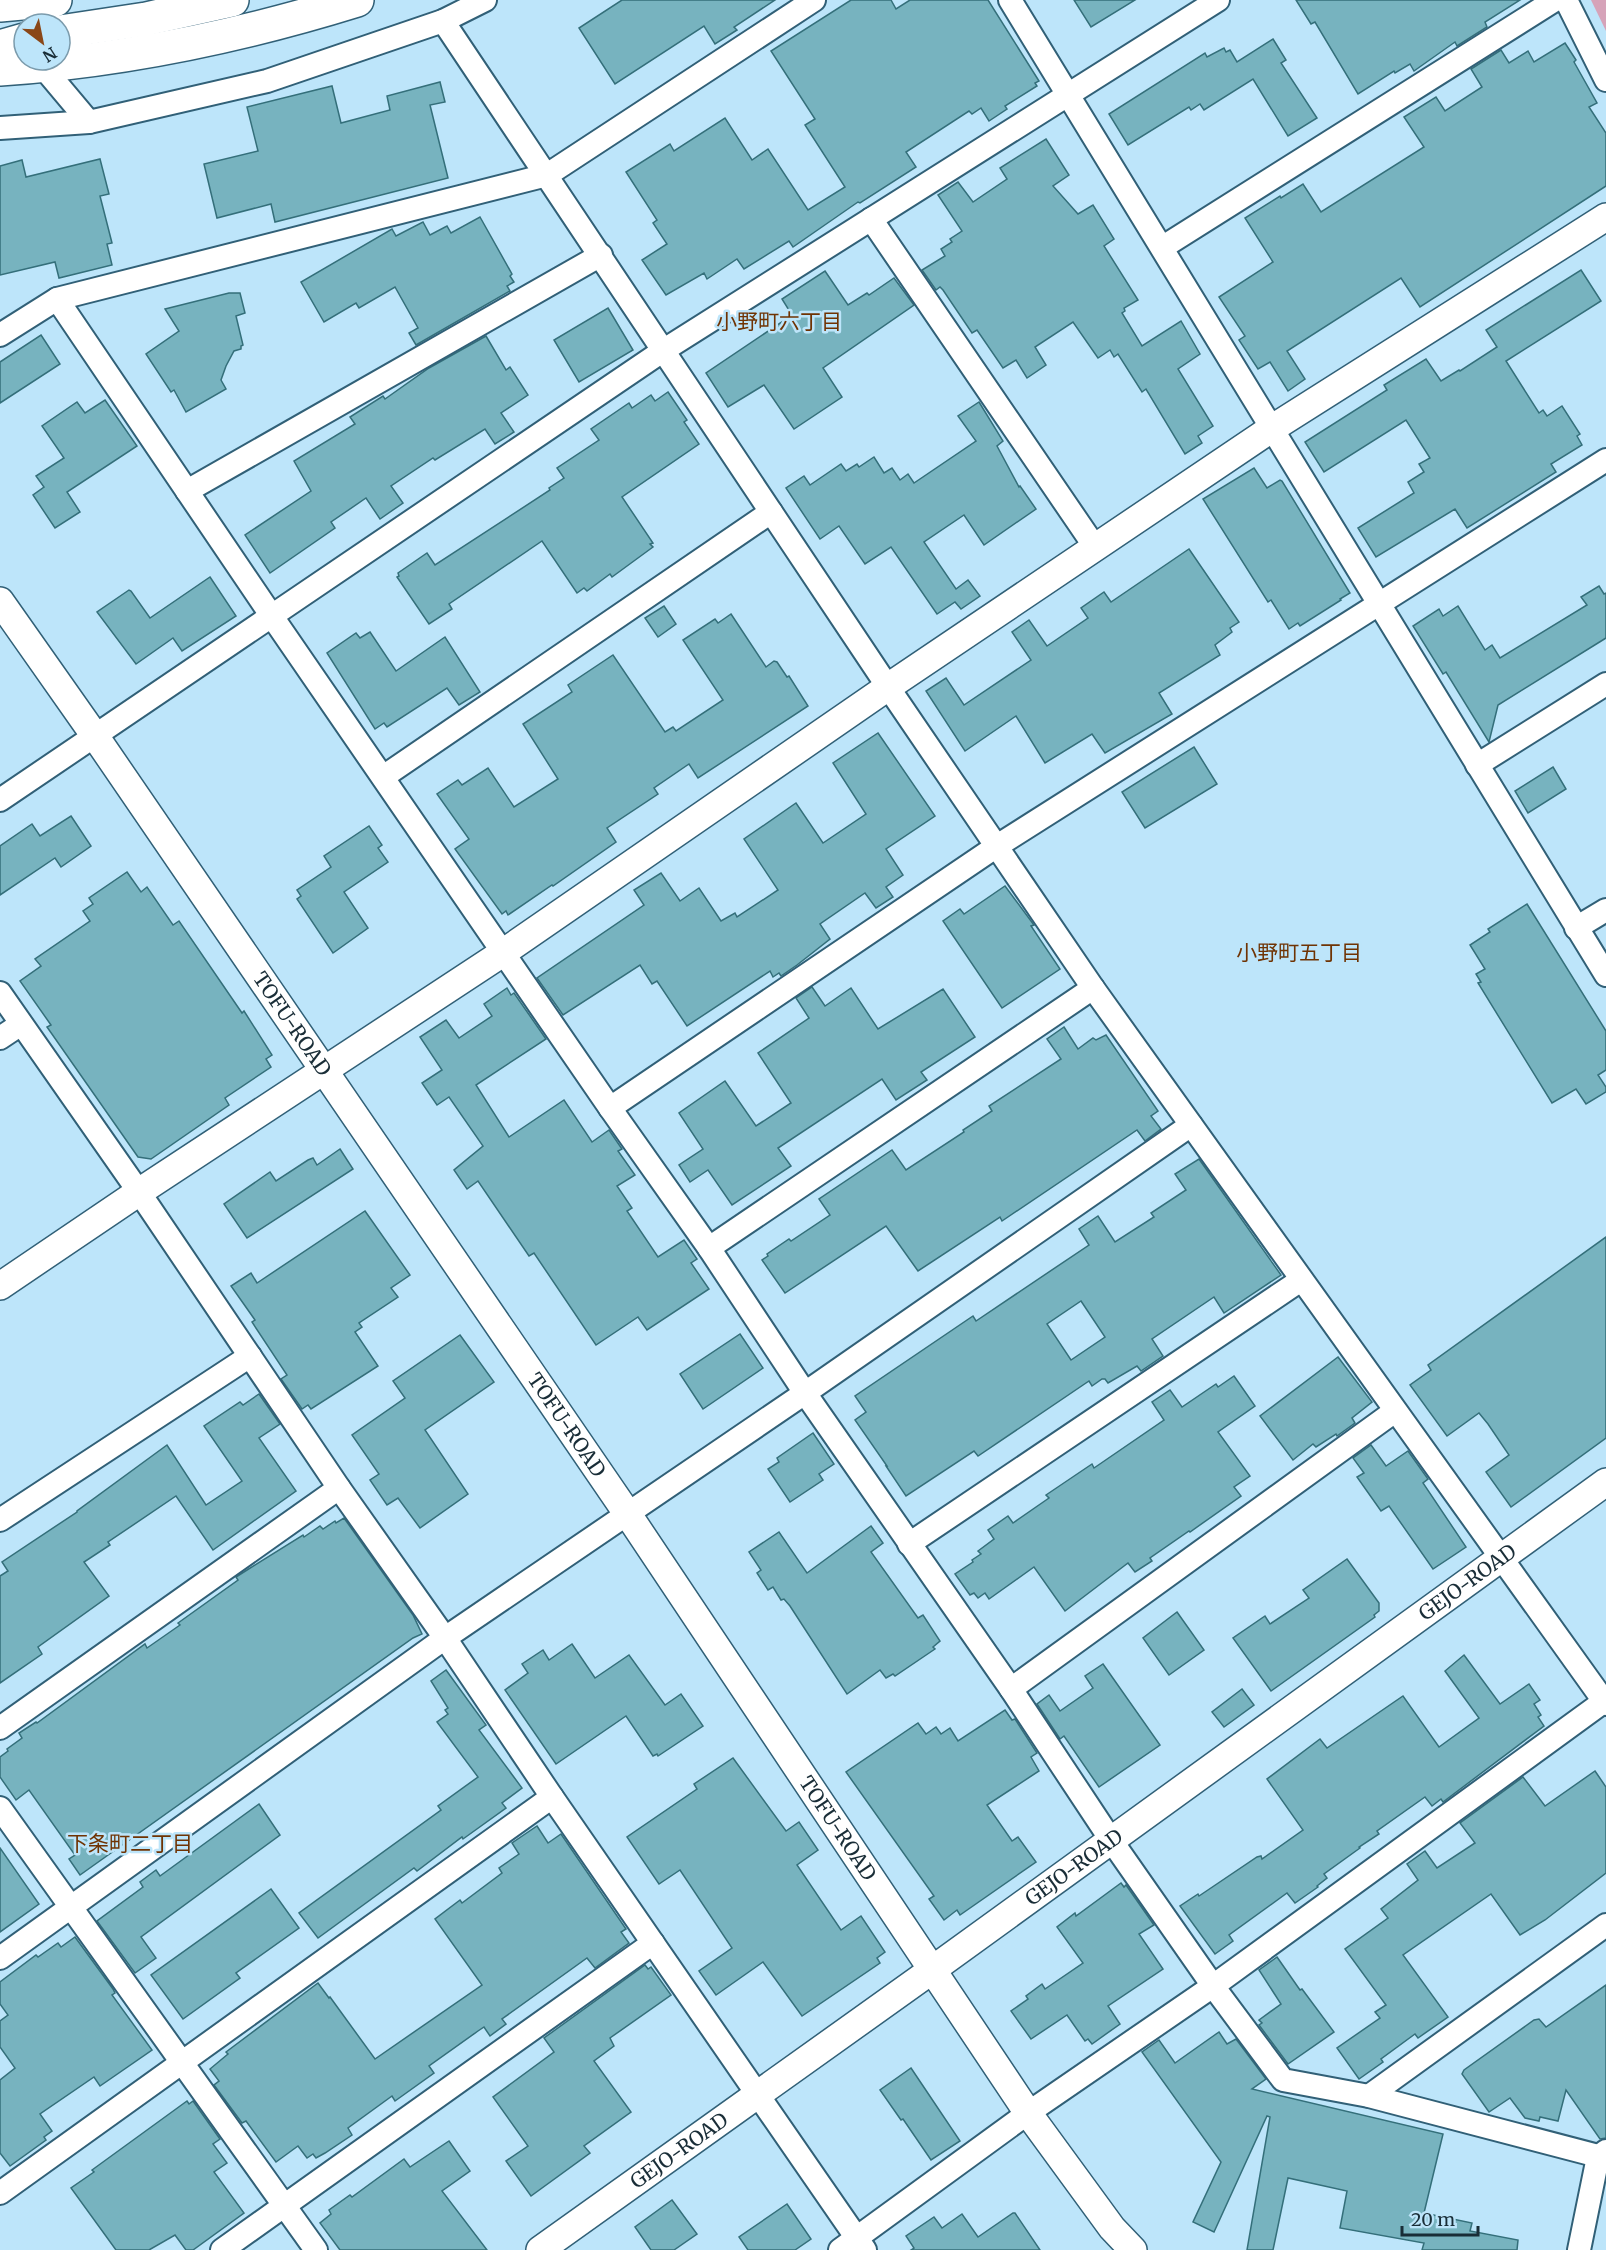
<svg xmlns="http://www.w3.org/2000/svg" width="1606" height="2250" viewBox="0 0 1606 2250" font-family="Merriweather,'Noto Sans JP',serif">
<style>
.green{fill:#d6a3b9}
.building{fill:#77b3bf;stroke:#346f7a;stroke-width:1.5;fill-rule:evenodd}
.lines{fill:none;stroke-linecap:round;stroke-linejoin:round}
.minor-casing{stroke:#316077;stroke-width:26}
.tertiary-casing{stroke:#316077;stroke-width:30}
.trunk-casing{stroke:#316077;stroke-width:36}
.motorway-casing{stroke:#316077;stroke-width:36}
.minor{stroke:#fff;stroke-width:22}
.tertiary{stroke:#fff;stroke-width:27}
.trunk{stroke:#fff;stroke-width:33}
.motorway{stroke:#fff;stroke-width:33}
.labels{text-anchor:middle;stroke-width:5;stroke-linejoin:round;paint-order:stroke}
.street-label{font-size:20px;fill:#192d37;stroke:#bde5fa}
.neighbourhood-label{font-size:21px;fill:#6f3303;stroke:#bde5fa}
</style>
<rect width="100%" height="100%" fill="#bde5fa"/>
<path class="green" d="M1591,0H1606V31Z"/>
<g class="building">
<path d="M622,0H775L734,27L737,30L715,44L704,26L615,84L579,28Z"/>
<path d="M851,0H891L896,9L910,0H988L1039,81L1035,83L1037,86L1005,106L1007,109L989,121L981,108L972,114L969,111L906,152L916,167L860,203L858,202L793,247L789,241L744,269L737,259L707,279L704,273L666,295L642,260L667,244L653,223L657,220L626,172L670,144L674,151L725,118L752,160L768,149L808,210L845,187L805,125L815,119L771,51Z"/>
<path d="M1074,0H1135L1091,27Z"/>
<path d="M1296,0H1520L1485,22L1487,27L1457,46L1455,42L1414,71L1410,64L1395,73L1394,71L1358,94L1315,22L1311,24Z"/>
<path d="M1273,39L1286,60L1281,63L1317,118L1288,136L1253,79L1204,110L1200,104L1191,110L1189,107L1128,145L1109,114L1205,53L1207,57L1224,48L1226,52L1230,50L1237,62Z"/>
<path d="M1565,43L1576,60L1574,62L1597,103L1589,107L1606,133V186L1420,307L1401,278L1287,351L1305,379L1288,391L1270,362L1258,369L1239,340L1245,336L1219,297L1273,262L1245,218L1280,196L1281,198L1303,184L1321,212L1424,147L1404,117L1436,97L1445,111L1482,87L1471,69L1501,50L1509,63L1528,51L1534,62Z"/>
<path d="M440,82L445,102L430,105L448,178L275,222L271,204L217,218L204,164L258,151L247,107L332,86L341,123L390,110L387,96Z"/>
<path d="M1046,139L1069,175L1053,186L1078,214L1093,205L1114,239L1104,246L1138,300L1124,308L1125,311L1122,313L1142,346L1181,321L1200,354L1178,369L1213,426L1198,436L1202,443L1185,454L1146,389L1142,392L1118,354L1114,357L1110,350L1098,358L1073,322L1035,347L1046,365L1027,378L1016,360L1003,368L977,330L972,333L943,290L940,287L936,290L922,270L945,256L941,249L952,242L950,239L962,231L938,195L958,182L973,202L1007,179L1000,168Z"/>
<path d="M100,159L109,194L100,196L112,243L107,244L112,265L59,278L55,262L0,275V166L22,160L26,177Z"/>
<path d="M480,217L512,274L510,276L514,282L507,286L510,291L416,345L409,333L418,328L395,287L359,308L356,303L324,322L301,282L392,229L396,236L423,222L430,235L447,226L451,233Z"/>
<path d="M1581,270L1601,301L1506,361L1539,413L1543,410L1547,416L1562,406L1580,434L1577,436L1582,445L1551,464L1556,472L1467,528L1455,509L1376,557L1358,528L1414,493L1408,482L1424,472L1419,464L1430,458L1406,420L1324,472L1305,442L1387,390L1384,385L1426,359L1441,381L1459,370L1460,371L1497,347L1486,330Z"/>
<path d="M825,271L848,305L867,293L869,295L894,278L914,305L823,368L842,397L794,429L764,385L728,407L706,373L792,315L782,299Z"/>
<path d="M229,293H240L245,313L236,316L243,345L241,346V349L234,351L226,366L221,380L226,389L186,412L174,390L171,392L146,354L179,331L165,309Z"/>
<path d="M608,308L633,350L579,382L554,340Z"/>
<path d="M41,335L60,364L0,403V362Z"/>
<path d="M486,336L506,370L510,367L528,395L501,413L514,432L495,444L485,429L435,460L433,458L391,486L403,503L380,519L366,498L331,522L335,528L270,573L245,535L311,491L294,461L355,424L350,417L383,396L385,399L429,368Z"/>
<path d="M668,392L687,420L684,422L699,444L622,497L653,543L650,544L653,547L612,577L610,574L587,591L584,588L577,593L542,541L449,604L452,609L429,624L397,577L399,576L398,573L427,553L435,565L550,490L549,488L564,478L557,468L599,440L591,429L629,403L632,408L651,395L655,401Z"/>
<path d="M105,400L137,446L67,492L80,512L55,528L33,495L44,487L36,476L64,458L42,426L77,402L85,413Z"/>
<path d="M979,402L1003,441L997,446L1019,487L1020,486L1036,509L984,545L964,515L924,542L956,589L968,580L980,596L961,609L955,602L937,614L891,547L865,564L839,526L820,539L786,488L804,476L810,485L841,464L846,471L857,464L859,467L874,457L884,473L892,468L900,480L908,474L914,483L976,441L958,416Z"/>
<path d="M1254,468L1267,488L1280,480L1282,481L1350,593L1340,599L1341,600L1300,626L1298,623L1289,629L1271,600L1268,602L1203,499Z"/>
<path d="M1189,549L1239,622L1230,628L1232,632L1215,645L1220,655L1159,693L1172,714L1105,753L1092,734L1045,763L1016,716L965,751L926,691L946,678L964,705L1031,660L1012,632L1029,620L1047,646L1088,618L1081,608L1104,592L1111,602Z"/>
<path d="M210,577L236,616L182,651L173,638L136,664L97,612L129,590L131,591L150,618Z"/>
<path d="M1599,586L1604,594L1606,593V638L1498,705L1489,742L1446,672L1443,674L1413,626L1439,609L1443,616L1458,606L1485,650L1492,645L1500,658L1587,605L1581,597Z"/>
<path d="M664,606L676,624L658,637L645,618Z"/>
<path d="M731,614L766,667L774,661L777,662L787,677L789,676L808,706L698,778L689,764L654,788L658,794L607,828L616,842L553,886L552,885L508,915L506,911L502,914L455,849L469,839L437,794L458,780L462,785L488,768L514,807L558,779L523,724L572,692L568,685L613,655L665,732L673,727L676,731L723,700L683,640L715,619L718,623Z"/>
<path d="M370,632L396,671L445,637L480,692L459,705L447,688L387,727L384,723L375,729L327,653L356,633L360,638Z"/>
<path d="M878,733L935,816L886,849L903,875L886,887L893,897L876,908L865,893L820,924L830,939L797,965L781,976L779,973L773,977L770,971L687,1026L657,981L652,984L640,965L563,1015L537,978L644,905L634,890L661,873L680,901L699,888L721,921L735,913L737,917L778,890L744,839L796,803L823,843L866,814L833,763Z"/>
<path d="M1194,747L1217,784L1145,828L1122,792Z"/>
<path d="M1553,767L1566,789L1528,813L1515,791Z"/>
<path d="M71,816L91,846L61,867L55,858L0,895V846L32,824L40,836Z"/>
<path d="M369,826L382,845L378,848L388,862L344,892L368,928L333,953L297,899L301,896L297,890L331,867L324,856Z"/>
<path d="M127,872L141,892L147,887L173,925L179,921L242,1013L244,1011L272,1055L266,1059L271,1067L225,1098L229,1105L151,1159L138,1157L47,1027L51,1025L20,981L41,966L35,959L90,921L83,911L93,904L89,898Z"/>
<path d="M1005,886L1034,925L1031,926L1060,969L1002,1008L943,921L960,909L964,914Z"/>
<path d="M1527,904L1606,1031V1070L1598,1075L1606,1087V1092L1586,1104L1576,1089L1552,1103L1478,983L1481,982L1476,974L1485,969L1470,945L1490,932L1488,929Z"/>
<path d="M812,987L825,1006L851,988L878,1029L943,989L975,1037L921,1072L927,1080L896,1100L882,1079L778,1148L791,1166L732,1205L708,1170L690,1182L679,1165L703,1149L679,1113L725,1081L756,1126L791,1103L758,1053L809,1018L796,998Z"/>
<path d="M507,988L511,995L514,993L546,1039L476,1085L509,1137L564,1100L592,1142L609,1130L622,1149L618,1151L635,1175L617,1186L632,1208L627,1211L658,1257L684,1240L697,1259L691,1263L709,1289L647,1330L638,1317L596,1345L534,1253L529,1256L478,1181L467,1189L454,1170L483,1146L449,1097L437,1105L422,1083L442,1070L420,1037L446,1020L459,1038L492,1016L484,1004Z"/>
<path d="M1064,1027L1078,1049L1093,1038L1096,1040L1106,1035L1158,1111L1151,1116L1161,1129L1145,1141L1137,1130L1002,1221L1000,1217L918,1271L886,1226L785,1293L762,1260L768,1256L767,1254L789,1239L791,1241L830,1215L819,1199L892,1150L906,1170L964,1132L963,1130L992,1111L989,1106L1061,1059L1047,1039Z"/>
<path d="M340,1149L353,1169L247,1238L224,1204L270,1172L276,1181L308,1160L313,1158L317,1165Z"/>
<path d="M1199,1159L1281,1275L1224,1313L1214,1297L1152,1339L1163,1356L1141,1371L1137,1366L1108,1383L1105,1379H1102L1092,1386L1089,1381L978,1456L974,1451L906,1496L886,1466H887L855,1420L866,1412L855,1396L973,1316L976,1321L1089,1245L1079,1229L1098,1216L1115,1242L1154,1217L1151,1213L1186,1190L1175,1174ZM1081,1301L1105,1337L1071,1360L1047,1324Z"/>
<path d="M365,1211L410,1275L391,1288L398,1297L359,1323L362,1327L355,1332L378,1366L311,1409L308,1405L302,1409L281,1379L287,1375L252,1322L255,1320L231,1286L251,1273L257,1283Z"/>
<path d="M1606,1237V1438L1511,1507L1486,1472L1509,1455L1488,1424L1479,1413L1447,1436L1410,1385L1431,1370L1428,1365Z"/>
<path d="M740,1334L763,1368L703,1409L680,1374Z"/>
<path d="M460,1335L494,1382L425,1430L468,1494L420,1528L398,1498L387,1505L370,1480L379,1474L352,1435L405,1398L393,1381Z"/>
<path d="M1338,1357L1372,1402L1352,1418L1355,1423L1337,1436L1336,1434L1316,1447L1313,1444L1293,1460L1260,1416Z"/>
<path d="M1234,1376L1255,1406L1218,1432L1250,1476L1234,1487L1241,1496L1190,1532L1189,1531L1150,1558L1152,1561L1135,1572L1128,1563L1065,1611L1034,1567L989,1599L985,1593L978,1598L974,1593L970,1595L955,1574L973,1562L972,1560L981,1554L978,1551L994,1539L988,1530L1008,1516L1013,1523L1049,1498L1046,1495L1092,1464L1094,1468L1164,1420L1152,1402L1170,1390L1182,1407L1216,1384L1218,1387Z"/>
<path d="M259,1394L280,1424L259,1438L296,1491L213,1550L176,1496L108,1542L110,1545L84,1562L109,1596L38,1647L42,1654L0,1683V1576L8,1571L2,1562L77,1512V1511L167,1445L206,1505L242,1481L204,1426L240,1402L243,1405Z"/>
<path d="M813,1433L834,1464L819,1474L823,1480L790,1502L768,1469L779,1462L777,1458Z"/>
<path d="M1371,1445L1386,1466L1408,1451L1428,1479L1423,1483L1466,1547L1433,1569L1389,1506L1381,1511L1357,1477L1364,1473L1353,1458Z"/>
<path d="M344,1518L413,1615L422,1634L413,1638L80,1875L69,1859L75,1855L29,1790L16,1800L0,1777V1757L8,1751L7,1749L22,1738L19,1733L36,1722L37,1723L145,1644L147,1648L180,1625L178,1623L238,1580L236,1577L247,1570L303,1535L304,1537L320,1526L323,1529L335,1521L336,1523Z"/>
<path d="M871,1526L883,1543L871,1552L918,1618L923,1615L940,1641L933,1647L935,1649L895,1676L893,1674L886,1678L880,1670L847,1694L790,1606L784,1599L781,1600L773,1587L768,1590L757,1573L761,1570L749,1552L779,1532L807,1573Z"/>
<path d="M1347,1559L1379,1603V1611L1374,1615L1375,1617L1271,1691L1233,1638L1265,1616L1270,1624L1309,1598L1303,1590Z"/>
<path d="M1177,1612L1204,1650L1169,1675L1143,1638Z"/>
<path d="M572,1644L595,1678L629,1655L665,1705L681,1694L703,1726L658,1756L657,1754L653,1756L626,1716L556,1764L505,1690L528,1673L522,1664L543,1650L549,1660Z"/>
<path d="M1464,1655L1500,1704L1529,1684L1540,1700L1534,1704L1541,1715L1538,1717L1544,1726L1443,1802L1441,1799L1432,1806L1425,1797L1377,1831L1379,1834L1359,1847L1360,1848L1324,1874L1327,1878L1317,1886L1318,1887L1295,1903L1287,1893L1229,1935L1233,1941L1215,1954L1180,1906L1198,1894L1199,1896L1257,1857L1261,1856L1262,1859L1303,1830L1267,1779L1320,1739L1327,1748L1403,1696L1439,1747L1479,1718L1445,1671Z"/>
<path d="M1103,1664L1160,1745L1099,1787L1064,1736L1060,1739L1037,1704L1049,1695L1060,1711L1093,1688L1085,1676Z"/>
<path d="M446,1670L486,1725L479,1730L522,1788L502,1803L506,1808L463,1839L462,1837L417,1871L414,1868L318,1938L299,1913L441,1810L438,1806L478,1777L437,1722L448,1714L445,1710L448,1708L431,1681Z"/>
<path d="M1242,1689L1254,1705L1224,1727L1212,1712Z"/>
<path d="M1005,1710L1012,1720L1015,1719L1037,1753L1031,1757L1039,1771L987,1805L1012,1841L1018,1837L1036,1862L960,1915L957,1910L944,1920L929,1899L934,1896L846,1772L918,1723L926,1734L936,1727L941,1734L950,1728L958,1741Z"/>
<path d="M733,1758L786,1831L799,1822L818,1850L797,1865L841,1930L861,1916L885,1952L877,1958L880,1963L802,2016L763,1962L716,1995L699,1971L732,1948L680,1870L659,1884L627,1837L697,1789L694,1784Z"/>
<path d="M1595,1771L1606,1787V1873L1545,1920L1520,1935L1491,1894L1403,1955L1448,2017L1418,2038L1415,2034L1381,2059L1383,2062L1359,2079L1337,2048L1380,2018L1375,2012L1386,2005L1345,1949L1388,1918L1381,1909L1418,1880L1407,1864L1425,1851L1437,1868L1475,1843L1460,1823L1523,1777L1545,1806Z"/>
<path d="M259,1804L280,1835L141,1937L156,1958L135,1973L97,1921L143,1887L140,1882L156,1870L160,1876Z"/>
<path d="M537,1826L548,1843L561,1834L626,1929L621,1932L629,1943L595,1968L587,1958L502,2019L506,2024L490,2036L484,2027L478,2031L429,2066L434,2073L395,2101L392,2096L348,2128L352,2135L325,2153L316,2158L313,2154L307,2158L298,2146L276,2162L246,2121L242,2123L214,2085L219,2081L210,2069L228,2054L226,2052L318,1983L329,1998L330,1997L375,2059L482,1985L435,1919L460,1900L462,1903L502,1873L499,1868L519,1854L512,1843Z"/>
<path d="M0,1848L39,1904L0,1932Z"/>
<path d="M1121,1883L1124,1887L1126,1885L1154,1925L1139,1934L1163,1969L1108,2006L1120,2024L1092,2044L1088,2039L1085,2041L1067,2015L1031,2039L1011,2011L1028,1999L1026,1996L1042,1984L1045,1989L1083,1963L1057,1927L1075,1913L1076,1916Z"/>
<path d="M271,1889L299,1928L236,1973L240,1978L183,2019L151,1975Z"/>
<path d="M75,1937L113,1989L115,1993L112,1995L152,2050L100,2086L94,2077L40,2114L52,2131L44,2137L46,2140L10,2166L0,2153V2080L15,2068L0,2047V2021L8,2015L0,2004V1982L36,1955L38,1957L58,1943L61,1947Z"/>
<path d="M1277,1957L1300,1990L1302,1989L1334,2032L1288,2064L1259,2025L1262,2023L1259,2020L1281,2004L1259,1970Z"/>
<path d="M645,1965L648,1969L651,1967L671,1995L610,2038L614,2046L594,2061L631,2112L584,2146L590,2153L531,2196L506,2161L528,2146L493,2097L554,2052L544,2038Z"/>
<path d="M1606,1985V2138L1600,2139L1566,2090L1558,2121L1540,2117L1539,2121L1525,2118L1510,2098L1489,2112L1462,2074L1464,2070L1534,2020L1539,2019L1546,2027Z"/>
<path d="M1219,2032L1227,2044L1236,2039L1266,2079L1252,2089L1443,2134L1424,2213L1472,2223L1470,2231L1518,2240L1517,2250H1422L1424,2243L1340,2228L1347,2191L1288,2178L1273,2250H1247L1270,2117L1267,2116L1214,2232L1193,2222L1221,2162L1142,2052L1159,2040L1175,2063Z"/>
<path d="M911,2068L960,2141L931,2160L903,2119L901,2120L880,2090Z"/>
<path d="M187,2101L189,2104L193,2101L220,2139L213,2144L227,2163L214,2172L244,2213L193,2250H186L175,2235L149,2250H116L71,2188L94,2172L92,2170Z"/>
<path d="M449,2141L470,2171L442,2191L487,2250H340L320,2223L331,2214L329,2210L350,2195L352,2197L404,2159L410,2167Z"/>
<path d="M672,2200L697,2234L674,2250H651L635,2227Z"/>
<path d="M787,2204L811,2239L795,2250H748L739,2237Z"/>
<path d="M1013,2213H1015L1040,2250H911L914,2248L906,2236L934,2217L942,2228L962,2214L978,2237Z"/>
</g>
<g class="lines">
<g class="minor-casing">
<g id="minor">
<path d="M1010,0L1606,975"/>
<path d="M1566,0L1606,80"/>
<path d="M443,21L888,687L1093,988L1606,1704"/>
<path d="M42,66L89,122"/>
<path d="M0,128L89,122L267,81L443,21L485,0"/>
<path d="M871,219L1095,547"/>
<path d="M1163,247L1555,0"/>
<path d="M57,299L271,615L610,1108L709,1248L805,1393L1011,1689L1111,1840L1213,1986L1283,2080L1369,2096L1606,2158"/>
<path d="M0,335L57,299L547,175L814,0"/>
<path d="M187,491L601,255"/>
<path d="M1477,765L1606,684"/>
<path d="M383,777L771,512"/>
<path d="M0,800L664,350L1218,0"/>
<path d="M1576,928L1606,910"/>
<path d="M0,993L139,1192L339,1488L445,1638L552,1797L865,2250"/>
<path d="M0,1038L21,1024"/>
<path d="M610,1108L997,846L1606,460"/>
<path d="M709,1248L1093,988"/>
<path d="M0,1520L250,1356"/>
<path d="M909,1544L1301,1280"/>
<path d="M1011,1689L1395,1411"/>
<path d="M0,1728L339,1488"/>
<path d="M0,1808L316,2250"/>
<path d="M0,1958L445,1638L805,1393L1191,1125"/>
<path d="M1369,2096L1606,1925"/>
<path d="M0,2193L552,1797"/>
<path d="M222,2250L653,1943"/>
<path d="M840,2250L1028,2113L1213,1986L1606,1700"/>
<path d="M1579,2250L1598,2157L1606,2151"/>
</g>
</g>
<g class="tertiary-casing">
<g id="tertiary">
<path id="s1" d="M0,601L95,736L627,1513L1028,2113L1112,2228L1133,2250"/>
<path d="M0,1286L139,1192L504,952L888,687L1271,429L1606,217"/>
<path id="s2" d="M540,2250L932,1970L1606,1482"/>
</g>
</g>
<g class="trunk-casing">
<path id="trunk" d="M0,69C121,61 241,36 357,0"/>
</g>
<g class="motorway-casing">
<g id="motorway">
<path d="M0,5L55,0"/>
<path d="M60,32L146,19L232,0"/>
<path d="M0,47L24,40"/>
</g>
</g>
<use href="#minor" class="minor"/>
<use href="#tertiary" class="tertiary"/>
<use href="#trunk" class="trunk"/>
<use href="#motorway" class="motorway"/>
</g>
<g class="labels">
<g class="street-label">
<text dy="7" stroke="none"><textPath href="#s1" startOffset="514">TOFU-ROAD</textPath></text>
<text dy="7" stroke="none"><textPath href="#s1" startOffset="1000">TOFU-ROAD</textPath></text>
<text dy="7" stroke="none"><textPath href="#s2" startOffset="1143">GEJO-ROAD</textPath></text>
<text dy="7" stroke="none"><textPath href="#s1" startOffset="1486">TOFU-ROAD</textPath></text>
<text dy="7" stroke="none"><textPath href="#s2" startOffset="657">GEJO-ROAD</textPath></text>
<text dy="7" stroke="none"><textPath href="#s2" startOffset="171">GEJO-ROAD</textPath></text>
</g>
<g class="neighbourhood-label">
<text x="779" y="329">小野町六丁目</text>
<text x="1299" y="960">小野町五丁目</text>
<text x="130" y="1851">下条町二丁目</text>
</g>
</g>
<g transform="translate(42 42) rotate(148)"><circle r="28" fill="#bde5fa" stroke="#7b9bac" stroke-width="1.5"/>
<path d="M0-4.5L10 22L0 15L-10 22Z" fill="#8a4718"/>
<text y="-9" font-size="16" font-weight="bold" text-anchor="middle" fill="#192d37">N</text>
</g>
<path d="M1402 2226v9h76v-9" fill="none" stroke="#192d37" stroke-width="3"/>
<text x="1411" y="2226" font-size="18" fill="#192d37" stroke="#bde5fa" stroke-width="4.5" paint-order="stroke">20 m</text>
</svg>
